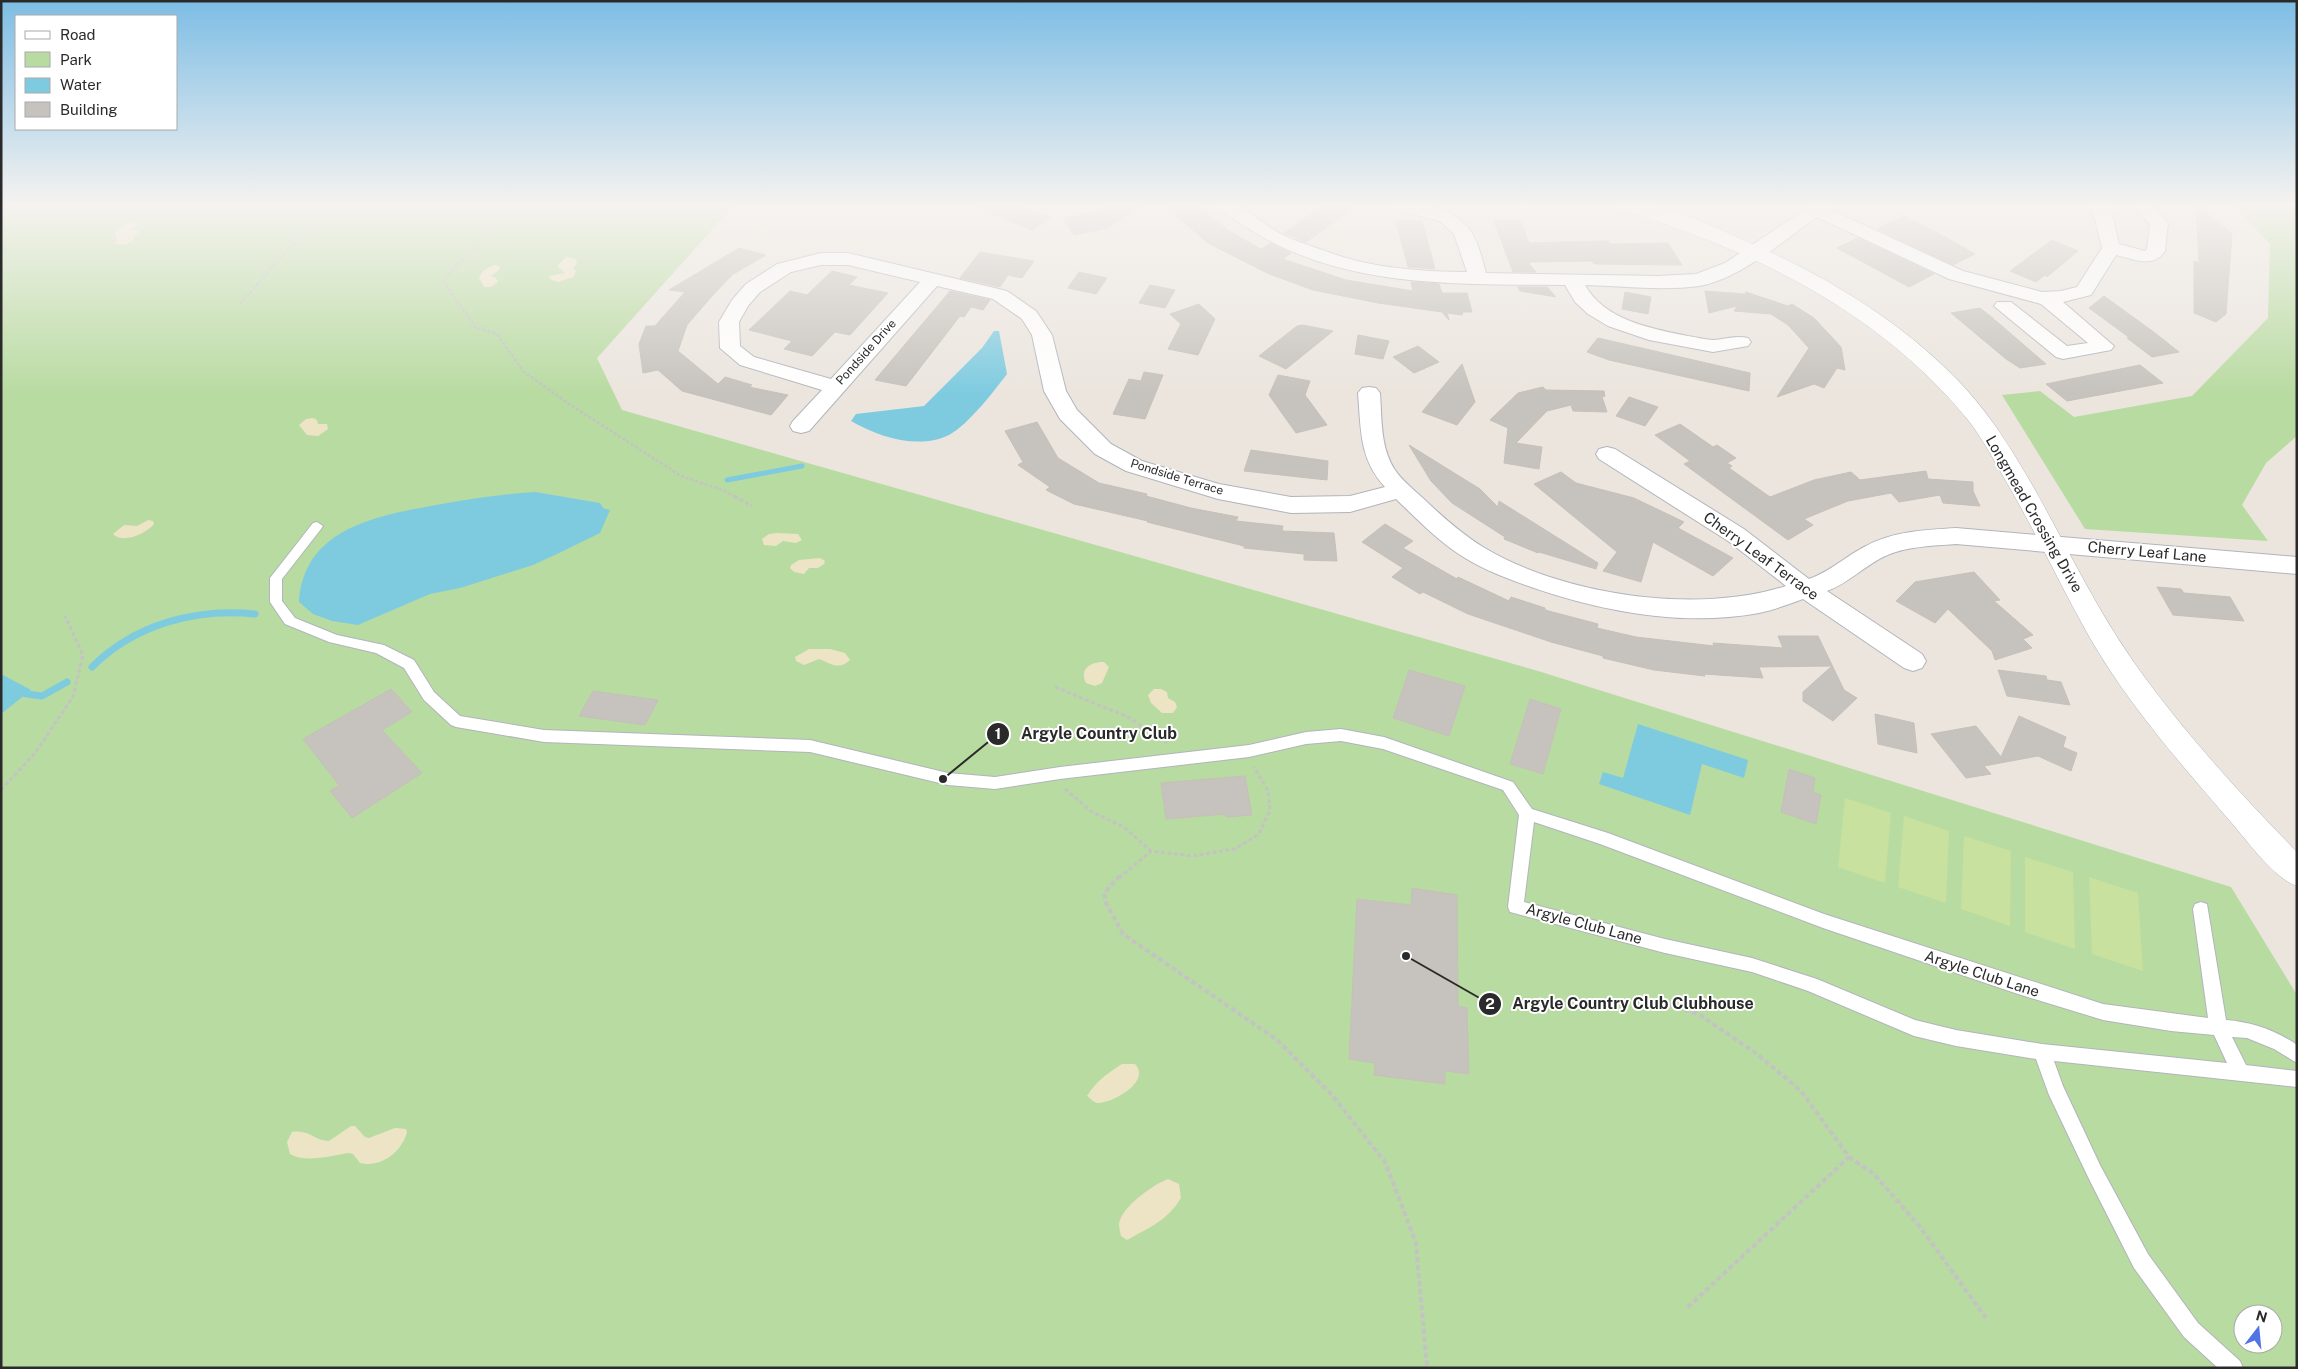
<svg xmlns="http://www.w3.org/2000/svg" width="2298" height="1369" viewBox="0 0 2298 1369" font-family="'Public Sans',sans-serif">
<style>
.green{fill:#b8dba1;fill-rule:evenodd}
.sand{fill:#ece4c5}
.pitch{fill:#c8e19e}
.water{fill:#7ecbe0}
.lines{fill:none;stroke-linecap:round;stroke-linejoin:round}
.stream-far1{stroke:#7ecbe0;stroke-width:5}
.stream{stroke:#7ecbe0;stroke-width:7}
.building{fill:#c6c2bd;stroke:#c6c0b8}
.service-casing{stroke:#b2b4bc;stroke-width:2}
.minor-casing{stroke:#b2b4bc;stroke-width:2}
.tertiary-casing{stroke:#b2b4bc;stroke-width:1}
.path-far2{stroke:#c3c3c3;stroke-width:2.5;stroke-dasharray:3 2;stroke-linecap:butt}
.path-far1{stroke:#c3c3c3;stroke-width:3;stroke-dasharray:4 2.5;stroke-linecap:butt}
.path{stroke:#c3c3c3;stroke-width:4;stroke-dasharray:5 3;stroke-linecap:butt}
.service{fill:#fff;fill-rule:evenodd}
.minor{fill:#fff;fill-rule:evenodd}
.tertiary{fill:#fff;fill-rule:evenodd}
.labels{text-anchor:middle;stroke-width:4;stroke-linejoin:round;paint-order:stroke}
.far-street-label{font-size:12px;fill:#2a2a2a;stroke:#fff}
.street-label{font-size:15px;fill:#2a2a2a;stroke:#fff}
.leader{fill:none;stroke:#2a2a2a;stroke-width:2}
.callout-dot{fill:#2a2a2a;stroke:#fff;stroke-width:2}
.mark-label{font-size:15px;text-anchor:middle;font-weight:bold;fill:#fff}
.callout-label{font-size:16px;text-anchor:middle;font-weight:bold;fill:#2a2a2a;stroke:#fff;stroke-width:4;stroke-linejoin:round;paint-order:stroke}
</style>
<rect width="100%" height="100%" fill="#ebe5de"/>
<g class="green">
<path d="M1,203H736L597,358L622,410L1538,671L2231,887L2297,995V1368H1ZM2243,1314H2273V1344H2243Z"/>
<path d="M2234,203H2291L2297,212V436L2266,463L2242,505L2268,541L2085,529L2002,395L2040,391L2074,417L2192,396L2268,318L2270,244L2244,217Z"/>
</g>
<g class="sand">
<path d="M127,223H139L130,231L138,230L139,233L133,237L134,240L125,245L115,244L117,238L115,233Z"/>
<path d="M566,257L576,259L577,264L573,268L576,271L573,277L558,282L550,279L549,276L565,273L557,266Z"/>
<path d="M495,265L500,267L499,270L491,276L496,278L498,282L491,287H484L479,278C482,271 487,267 495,265Z"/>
<path d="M313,418L317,420L318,424H327L328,429L318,436L307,435L299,425L306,419Z"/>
<path d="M148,520L153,521L154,524C146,534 123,544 113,534L124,525L137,526Z"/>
<path d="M777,533L798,534L802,540L796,543L783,541L776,546L764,545L762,539L769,534Z"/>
<path d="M820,558L825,561L824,564L818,568H809L804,574L794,572L790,568L791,565L799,560Z"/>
<path d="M809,649H830L845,653L850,660C839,671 830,663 819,659L804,665L796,661L795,657Z"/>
<path d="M1104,662L1109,667L1102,683L1095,686L1086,683C1079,669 1090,662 1104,662Z"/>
<path d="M1154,689H1161L1167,692L1168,698L1175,702L1177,707L1173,713H1162L1151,703L1148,695Z"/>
<path d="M1122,1064H1135C1152,1082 1111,1104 1097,1103C1093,1102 1090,1098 1087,1096C1096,1081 1108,1073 1122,1064Z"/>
<path d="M351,1126H355L365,1137L369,1138L395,1128L406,1129L407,1132C402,1152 381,1168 360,1163L353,1154L348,1153C331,1156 305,1163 290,1154L287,1142L292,1132C310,1129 314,1141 329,1141Z"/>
<path d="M1168,1179L1179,1184L1181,1198C1167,1221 1150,1227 1127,1240L1121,1236C1120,1232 1119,1227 1119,1224C1121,1207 1154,1184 1168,1179Z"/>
</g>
<g class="pitch">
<path d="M1845,798L1891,813L1885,883L1838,867Z"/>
<path d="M1904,816L1949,831L1946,903L1898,887Z"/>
<path d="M1964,836L2011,851L2010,926L1961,909Z"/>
<path d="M2025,857L2073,872L2075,949L2025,932Z"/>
<path d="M2089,877L2138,893L2143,971L2092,954Z"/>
</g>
<g class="water">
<path d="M994,331H999L1007,374C994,391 968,425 949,435C919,450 878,437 851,421L856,414L924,406L982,348Z"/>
<path d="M535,492L600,503L603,508L610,510L600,533L557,554L533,565L460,588L430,594L358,625L332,621L313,614L299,602C304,528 376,516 436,505C469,499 501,494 535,492Z"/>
<path d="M1,674L31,690L1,714Z"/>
<path d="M1638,724L1748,760L1744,778L1702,764L1690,815L1599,784L1603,772L1623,778Z"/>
</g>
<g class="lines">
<path class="stream-far1" d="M727,480L802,466"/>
<g class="stream">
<path d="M92,667C135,624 196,608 255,614"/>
<path d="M26,694L42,696L67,682"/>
</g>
</g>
<g class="building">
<path d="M967,203H1012L1050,217L1032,230Z"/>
<path d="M1110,203H1144L1107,228L1074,235L1063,218L1096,212Z"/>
<path d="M1162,203H1195L1229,231L1261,249L1271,243L1291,253L1283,259L1346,280L1413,291L1411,282L1439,284L1442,293H1467L1472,312H1463L1462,315L1447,313L1449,320L1442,312L1378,303L1313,290L1269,274L1208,243Z"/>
<path d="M1327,203H1360L1306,242L1284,233Z"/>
<path d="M2196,203L2232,234L2226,314L2216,322L2194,313V261L2199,263Z"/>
<path d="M1904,216L1949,239L1975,254L1953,265L1877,229Z"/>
<path d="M1396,221H1422L1435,269L1408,267Z"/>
<path d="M1494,221H1520L1529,243L1602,241H1608L1610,244L1668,243L1682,265L1594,264L1592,261L1528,262L1536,272H1513Z"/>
<path d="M1858,238L1934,274L1909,287L1837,248Z"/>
<path d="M2052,240L2078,251L2047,277L2045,275L2036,282L2010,271Z"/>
<path d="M739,248L766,255L732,275L712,296L687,325L678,351L718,384L725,377L752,385L749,387L788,395L771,415L682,391L658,370L643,373L639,344L646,326H655L685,292L669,290Z"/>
<path d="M980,252L1034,261L1022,278L1008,275L1000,287L960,278Z"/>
<path d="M832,271L857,277L849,285L888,293L850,335L835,332L812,356L784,349L792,341L749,330L790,291L807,295Z"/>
<path d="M1079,272L1107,278L1096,294L1068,288Z"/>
<path d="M1150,285L1175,290L1165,308L1139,303Z"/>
<path d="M1518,287H1547L1556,297L1520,291Z"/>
<path d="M950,291L990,300L983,310L971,307L964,317L960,316L906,386L875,380Z"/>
<path d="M1705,291L1745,294L1746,292L1788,306L1792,304L1814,318L1841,347L1845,370L1837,368L1824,388L1814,384L1777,397L1809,348L1788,325L1771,314L1734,311L1737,306L1709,313Z"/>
<path d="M1625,292L1651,297L1648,314L1622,309Z"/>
<path d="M2104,296L2155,333L2179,352L2152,357L2127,338H2130L2089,308Z"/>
<path d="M1199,304L1215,319L1198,355L1168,349L1181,324L1170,314Z"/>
<path d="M1980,308L1994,319L1991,321L1995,320L2046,364L2020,368L2006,359L1951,313Z"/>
<path d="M1303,325L1333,331L1286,369L1259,356L1297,326Z"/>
<path d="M1358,335L1389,341L1383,359L1355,354Z"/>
<path d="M1598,338L1750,373L1749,391L1609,360L1587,352Z"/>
<path d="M1418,346L1439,362L1414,373L1393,357Z"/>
<path d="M1462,364L1475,402L1457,425L1422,412Z"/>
<path d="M2140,365L2163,383L2067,401L2046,384Z"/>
<path d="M1144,372L1163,375L1145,419L1113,414L1129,379L1141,381Z"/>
<path d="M1278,375L1310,381L1305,395L1327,425L1296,433L1269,395Z"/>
<path d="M1543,387L1546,390L1604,391L1605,396L1602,397L1607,412L1573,411L1571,405L1547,411L1516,443L1542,447L1539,469L1504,463L1508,428L1490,420L1518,393Z"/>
<path d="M1629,397L1658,407L1645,426L1616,416Z"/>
<path d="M1037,422L1058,458L1099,483L1147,494L1146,496L1191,508L1238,517L1236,521L1283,526L1282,531L1334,533L1337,561L1304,560V554L1244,548V546L1147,522L1148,521L1074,504L1046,490L1050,487L1018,465L1023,462L1005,431Z"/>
<path d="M1680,424L1713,447L1717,445L1736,458L1727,463L1732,466L1729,468L1770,497L1814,480L1851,472L1860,480L1926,471L1928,479L1973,482V491L1980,506L1943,503L1940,495L1899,502L1891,493L1848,501L1804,519L1813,525L1788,540L1684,464L1690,461L1655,435Z"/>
<path d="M1409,445L1480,489L1498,507L1499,501L1598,563L1596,569L1539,552L1538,553L1504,539L1505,537L1452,503L1431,481Z"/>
<path d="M1251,450L1328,461L1327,480L1244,471Z"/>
<path d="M1561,472L1576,483L1634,498L1684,522L1678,528L1733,558L1713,576L1653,542L1641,582L1603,571L1617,552L1534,484Z"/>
<path d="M1385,524L1413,541L1403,548L1457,579L1458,577L1509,601L1511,597L1545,608V610L1598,624L1597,628L1636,637L1714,646L1713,643L1783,648L1778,636H1818L1844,690L1857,698L1833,721L1803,701V692L1832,666L1759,667L1763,678L1704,674L1705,676L1654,670L1603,658V656L1551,642L1468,614L1423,592L1420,594L1392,577L1403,568L1362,542Z"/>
<path d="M1974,572L2000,600L1994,601L2033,635L2023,639L2032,648L1995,660L1992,651L1948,609L1935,623L1896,601L1915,582Z"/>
<path d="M2157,587L2181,589L2184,593L2230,597L2244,621L2173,615Z"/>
<path d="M1409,670L1465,686L1449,736L1393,718Z"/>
<path d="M1998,670L2046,676L2047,680L2061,682L2070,705L2007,696Z"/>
<path d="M391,689L412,712L382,730L422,773L352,818L330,791L339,785L303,739Z"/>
<path d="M593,691L658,700L645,725L579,716Z"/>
<path d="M1530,699L1561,709L1543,774L1510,764Z"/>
<path d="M1875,714L1914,723L1917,753L1878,744Z"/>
<path d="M2019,716L2066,737L2063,747L2077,753L2071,771L2038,756L1984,766L1991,774L1966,778L1931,734L1976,726L2001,757Z"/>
<path d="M1789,769L1815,778L1813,792L1821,795L1816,824L1781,812Z"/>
<path d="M1245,776L1252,815L1226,817V814L1166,819L1161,783Z"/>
<path d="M1412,888L1457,895L1458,1006L1467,1008L1469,1074L1445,1071V1084L1374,1075L1375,1063L1349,1059L1357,899L1411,905Z"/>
</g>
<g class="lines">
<g class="service-casing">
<path id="service" d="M317,522L323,526L321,529L282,579V601L295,618L337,635L384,645L414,660L434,692L460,716L544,730L810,740L948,773L995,777L1060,767L1249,745L1306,732L1341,729L1384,737L1513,782L1532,809L1608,833L1824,914L2103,1004L2208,1018L2193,909L2195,904L2201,902L2207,904L2226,1020C2251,1022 2276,1030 2297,1045V1063L2274,1049L2247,1038L2232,1037L2246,1065L2297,1071V1087L2054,1061L2063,1086L2100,1165L2148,1254L2198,1323L2240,1361L2243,1368H2218L2184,1337L2134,1268L2088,1177L2049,1095L2036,1059L1956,1046L1914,1036L1808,991L1752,972L1665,953L1510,912L1508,907L1519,815L1503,790L1383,749L1341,741L1306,744L1249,757L1060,779L995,789L948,785L810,752L544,742L456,727L451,725L424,700L404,668L376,653L329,642L285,624L270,602V578L313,523ZM1534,822L1600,844L1823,928L2018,994L2103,1020L2171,1031L2214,1035L2227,1063L2042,1044L1956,1030L1915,1020L1817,979L1752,958L1665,939L1524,902Z"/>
</g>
<g class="minor-casing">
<g id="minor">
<path d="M1214,203C1244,200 1256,221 1281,234C1296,242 1315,247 1331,253C1371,268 1425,272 1467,272L1454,234L1440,221L1386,207L1383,203C1411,200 1450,205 1469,229C1478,240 1482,259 1486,273L1658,276L1696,274L1725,263L1815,203H1835L1829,209L1963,271L2042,292L2061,291L2077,287L2102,248L2091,203H2109L2119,244L2145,251L2147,249L2150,224L2130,203H2149L2168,223L2165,251C2153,269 2134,259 2116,255L2091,295L2063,302L2114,346L2111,350L2063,359L2056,357L1994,306L1997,302H2011L2067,346L2088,343L2041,304L1949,279L1817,217C1784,240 1740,279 1699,286C1662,291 1622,286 1585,285C1604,320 1652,329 1688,336C1696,337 1706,340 1714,340C1726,339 1736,335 1748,338L1751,342L1748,346L1713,352L1649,340L1608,326L1588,314L1575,302L1565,285C1457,284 1338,289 1245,226C1235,219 1221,213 1214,203Z"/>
<path d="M821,253H848L1007,291L1036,311L1052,335L1066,391L1077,410L1111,444L1142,461L1219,484L1291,497L1350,496L1385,487C1359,459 1361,429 1358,393L1362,388L1369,387L1376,388L1380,393C1382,419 1380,447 1395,470C1403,482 1417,492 1427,502C1444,518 1462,534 1483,547C1562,595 1697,615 1786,586L1728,541L1599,459L1596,454L1599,449L1607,447L1615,449L1744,529L1809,579C1831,571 1846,556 1866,546C1893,531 1926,530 1956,528L2297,557V574L1956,544C1932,546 1906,546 1883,557C1863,567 1849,583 1827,591L1922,654L1926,661L1922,668L1913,671L1904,668L1803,599C1789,604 1774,610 1759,613C1683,627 1604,612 1531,587C1509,579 1486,571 1465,558C1439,542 1418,520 1396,499L1350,512L1291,513L1218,499L1126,471L1095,454L1060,419L1044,391L1032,335L1022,319L993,299L937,286L809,431L801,433L793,431L790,426L793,421L822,390L740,365L720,348L719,322L732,300L746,284L777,264ZM821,265H848L920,282L831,379L754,357L740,346L739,322L748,306L760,292L791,272Z"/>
</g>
</g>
<g class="tertiary-casing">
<path id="tertiary" d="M1610,203C1657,199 1708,224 1750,243C1841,282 1940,345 1996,427C2048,502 2081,587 2133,661C2179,727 2241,795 2297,852V886C2273,878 2247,840 2230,821C2180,763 2128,704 2090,638C2061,587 2037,534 2007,483C1995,462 1983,439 1968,420C1878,309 1746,247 1612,207Z"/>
</g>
<g class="path-far2">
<path d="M473,203L458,212L474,219L483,229L479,244L443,280L475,327L497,334L523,371L569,404L681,476L725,491L736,497"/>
<path d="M348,227L365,203"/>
<path d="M240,304L288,249L346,203"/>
</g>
<g class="path-far1">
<path d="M734,496L752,506"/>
<path d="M1055,687L1128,717L1167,743"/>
<path d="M1065,789L1092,812L1124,827L1151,851L1192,856L1235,849L1259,834L1270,810L1268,791L1254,767"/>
<path d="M1,790L35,753L73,697L83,655L65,616"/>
<path d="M1119,878L1151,851"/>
</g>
<g class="path">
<path d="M1120,876L1104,893L1106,903L1123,934L1276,1039L1332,1095L1385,1162L1416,1243L1427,1368"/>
<path d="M1669,1005L1700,1015L1757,1054L1801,1091L1849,1157L1687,1308"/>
<path d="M1849,1157L1874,1174L1920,1227L1986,1318"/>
</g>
<use href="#service" class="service"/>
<use href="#minor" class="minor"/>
<use href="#tertiary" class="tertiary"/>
</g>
<linearGradient id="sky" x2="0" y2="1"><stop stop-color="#7dbde5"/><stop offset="0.52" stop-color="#f6f3f0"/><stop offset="1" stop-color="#f6f3f0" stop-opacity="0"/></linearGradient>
<rect width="2298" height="394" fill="url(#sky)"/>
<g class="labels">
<g class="far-street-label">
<text transform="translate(866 352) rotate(-48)" y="4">Pondside Drive</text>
<text transform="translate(1177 477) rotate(17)" y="4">Pondside Terrace</text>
</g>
<g class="street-label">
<text transform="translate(2034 514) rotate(60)" y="5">Longmead Crossing Drive</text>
<text transform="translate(2147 552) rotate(5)" y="5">Cherry Leaf Lane</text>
<text transform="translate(1761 556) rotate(36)" y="5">Cherry Leaf Terrace</text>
<text transform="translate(1584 924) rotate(15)" y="5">Argyle Club Lane</text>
<text transform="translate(1982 974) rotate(18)" y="5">Argyle Club Lane</text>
</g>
</g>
<path class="leader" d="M943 779L998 734M1406 956L1490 1004"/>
<g class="callout-dot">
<circle cx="943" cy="779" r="5"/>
<circle cx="1406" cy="956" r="5"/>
<circle cx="998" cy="734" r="12"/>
<circle cx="1490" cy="1004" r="12"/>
</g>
<g class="mark-label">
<text x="998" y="739">1</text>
<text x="1490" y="1009">2</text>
</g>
<g class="callout-label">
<text x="1099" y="739">Argyle Country Club</text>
<text x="1633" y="1009">Argyle Country Club Clubhouse</text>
</g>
<rect width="2298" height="1369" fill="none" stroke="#2a2a2a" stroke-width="5"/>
<rect x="15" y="15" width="162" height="115" fill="#ffffff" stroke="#aaaaaa"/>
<rect x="25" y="31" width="25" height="8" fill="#ffffff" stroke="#aaaaaa"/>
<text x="60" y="40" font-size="15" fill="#2a2a2a">Road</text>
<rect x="25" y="52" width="25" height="15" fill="#b8dba1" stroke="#aaaaaa"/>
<text x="60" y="65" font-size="15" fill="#2a2a2a">Park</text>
<rect x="25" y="78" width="25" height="15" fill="#7ecbe0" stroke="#aaaaaa"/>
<text x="60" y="90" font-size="15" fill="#2a2a2a">Water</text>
<rect x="25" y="102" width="25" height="15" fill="#c6c2bd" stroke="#aaaaaa"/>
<text x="60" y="115" font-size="15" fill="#2a2a2a">Building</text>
<g transform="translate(2258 1329) rotate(16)"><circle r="24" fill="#ffffff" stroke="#aaaaaa"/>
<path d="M0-4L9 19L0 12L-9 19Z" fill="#5174e5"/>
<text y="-8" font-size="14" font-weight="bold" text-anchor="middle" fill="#2a2a2a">N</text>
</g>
</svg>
